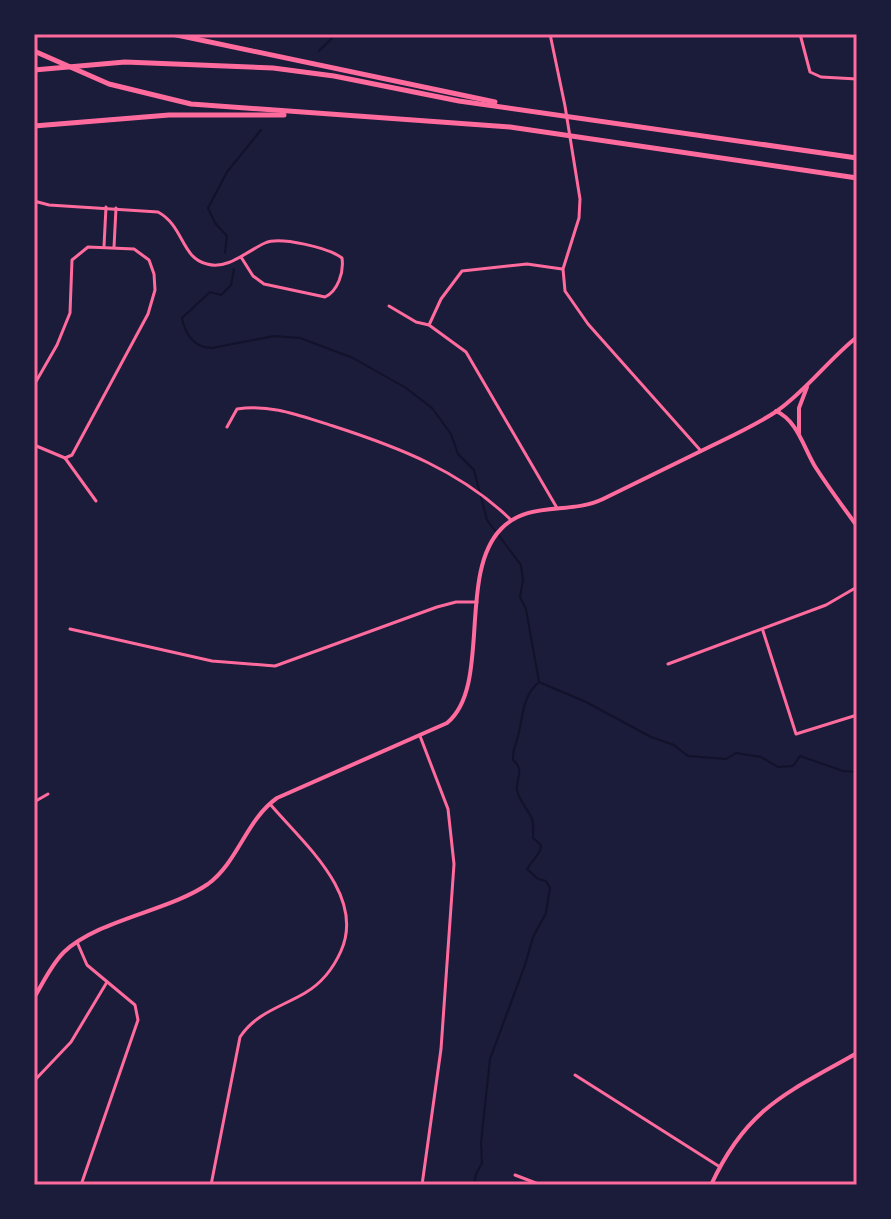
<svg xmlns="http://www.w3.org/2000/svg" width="891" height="1219" viewBox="0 0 891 1219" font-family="'Open Sans',sans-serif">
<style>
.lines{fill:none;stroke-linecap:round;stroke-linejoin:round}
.stream{stroke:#12122b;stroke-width:2}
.minor{stroke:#ff6b9d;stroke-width:3}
.tertiary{stroke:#ff6b9d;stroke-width:4}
.secondary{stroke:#ff6b9d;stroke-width:4}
.motorway{stroke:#ff6b9d;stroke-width:5}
.neatline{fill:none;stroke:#ff6b9d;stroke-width:3}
</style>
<rect width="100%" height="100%" fill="#1b1b3a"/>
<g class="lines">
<g class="stream">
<path d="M319,51L332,38L331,34"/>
<path d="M225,253L227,236L215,223L208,208L227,172L261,130"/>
<path d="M234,269L231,285L221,295L210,292L182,318C185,334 194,348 212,348L274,336L300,338L353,358L406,388L432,408L451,434L458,454L474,470L487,520L521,565L523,580L520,597L526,609L539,682L586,702L651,737L674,745L688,756L726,759L736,753L761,757L778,767L793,766L800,756L843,771L857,772"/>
<path d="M474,1185L476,1174L482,1163L481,1143L490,1059L525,965L533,937L546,913L550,888L546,881L538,879L527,869L540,851L541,845L533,838C533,833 534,824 532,819C528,809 519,801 517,790C516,777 525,770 513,760C512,750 516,745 518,736C523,717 522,697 538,683"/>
</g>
<g class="minor">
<path d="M550,34L565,106L580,199L579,218L563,269L565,291L588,324L701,451"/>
<path d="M800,34L810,72L821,77L857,79"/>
<path d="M34,201L49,205L158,212C184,226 181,258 207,264C228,270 247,251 265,243C280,236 329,248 342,258C344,272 338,291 325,297L264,284L253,276L241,257"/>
<path d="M104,246L106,207"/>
<path d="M114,247L116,208"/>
<path d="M389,306L416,322L429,325L466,352L557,508"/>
<path d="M429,325L441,299L462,271L527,264L562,269"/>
<path d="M34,385L57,345L70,313L72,260L88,247L134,249L149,260L154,274L155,290L148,314L72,455L65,458L96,501"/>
<path d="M227,427L237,409C272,404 300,416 333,426C398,447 461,471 511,520"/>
<path d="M34,445L65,458"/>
<path d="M70,629L212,661L275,666L437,607L456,602H477"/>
<path d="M763,631L796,734L857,715"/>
<path d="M668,664L826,605L857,587"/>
<path d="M420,736L448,809L454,864L441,1049L422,1185"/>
<path d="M34,802L48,794"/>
<path d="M77,942L87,965L135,1005L138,1020L81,1185"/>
<path d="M575,1075L720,1167"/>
<path d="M34,1081L71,1042L107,982"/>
<path d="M515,1175L541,1185"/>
<path d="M211,1185L240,1037C256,1013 281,1007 305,993C322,983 333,969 341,951C366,895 303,843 270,804"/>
<path d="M854,1185L857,1181"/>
</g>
<g class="tertiary">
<path d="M776,411C798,421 804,449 816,468C829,488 843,507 857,526"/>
<path d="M799,433V408L807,387"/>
<path d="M711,1185C747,1107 787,1093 857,1053"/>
</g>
<path class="secondary" d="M34,998C43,983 51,965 64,952C97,920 169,911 208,884C238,862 246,820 277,798L447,723C492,686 457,574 501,529C529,500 570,515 603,499C636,483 669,467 701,451C727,438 753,427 777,411C807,390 828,360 857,337"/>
<g class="motorway">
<path d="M172,34L495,102"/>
<path d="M34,51L109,84L191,104L510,127L857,178"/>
<path d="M34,70L125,62L273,68L334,76L459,101L857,158"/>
<path d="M34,126L169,115H284"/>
</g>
</g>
<rect width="891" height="1219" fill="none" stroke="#1b1b3a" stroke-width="72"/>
<rect x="36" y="36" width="819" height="1147" class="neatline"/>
</svg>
